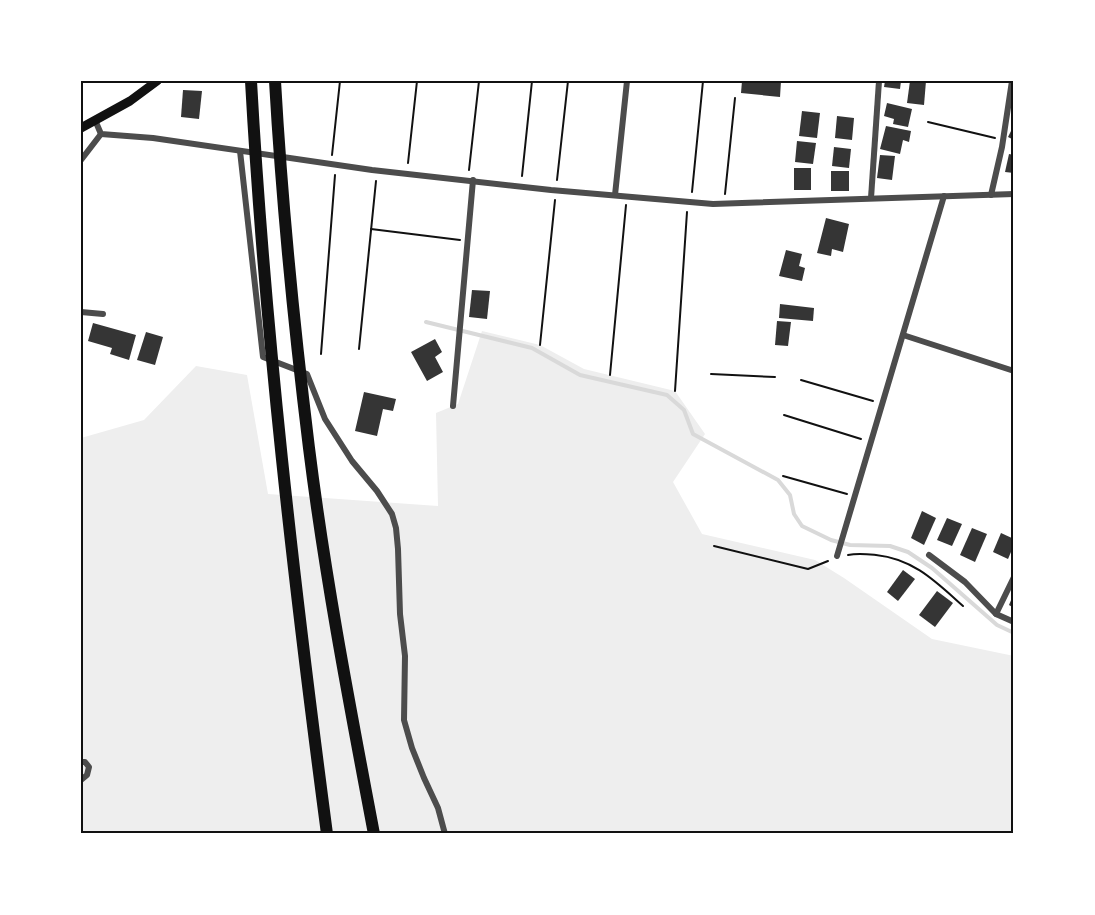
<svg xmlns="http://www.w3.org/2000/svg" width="1095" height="915" viewBox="0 0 1095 915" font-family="'Roboto Condensed',sans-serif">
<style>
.green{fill:#eee}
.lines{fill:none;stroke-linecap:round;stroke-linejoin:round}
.stream{stroke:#d9d9d9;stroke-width:4}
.building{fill:#353535}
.path{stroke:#111;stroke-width:2}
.minor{stroke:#4c4c4c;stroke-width:6}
.secondary{stroke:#111;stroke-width:9}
.motorway{stroke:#111;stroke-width:12}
.neatline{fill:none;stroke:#111;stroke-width:2}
</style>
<rect width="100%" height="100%" fill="#fff"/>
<path class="green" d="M482,331L540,345L584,369L675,391L705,434L673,482L702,534L815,560L844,578L932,639L1014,656V834H81V438L144,420L196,366L247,375L268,494L438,506L436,413L458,404Z"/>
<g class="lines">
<path class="stream" d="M426,322L532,348L580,375L667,395L684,410L693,434L778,480L790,495L794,514L802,526L831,540L850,545L890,546L908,552L932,568L997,625L1014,633"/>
</g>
<g class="building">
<path d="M742,81H781L780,97L741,93Z"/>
<path d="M885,81H901L900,89L884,87Z"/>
<path d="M910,81H926L924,105L907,103Z"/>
<path d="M183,90L202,91L199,119L181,117Z"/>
<path d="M887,103L912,109L908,127L893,124L894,119L884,116Z"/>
<path d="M802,111L820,113L817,138L799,136Z"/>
<path d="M837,116L854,118L852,140L835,138Z"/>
<path d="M1014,125V140L1008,137Z"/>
<path d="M886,126L911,131L909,142L903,140L900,154L880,149Z"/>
<path d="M797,141L816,143L813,164L795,162Z"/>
<path d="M834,147L851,149L849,168L832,166Z"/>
<path d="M1009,154L1014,155V173L1005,172Z"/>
<path d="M880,155L895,156L892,180L877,178Z"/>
<rect x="794" y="168" width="17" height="22"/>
<rect x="831" y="171" width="18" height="20"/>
<path d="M826,218L849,224L843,252L832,249L831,256L817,253Z"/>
<path d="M786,250L802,254L799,266L805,268L802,281L779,276Z"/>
<path d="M472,290L490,291L487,319L469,317Z"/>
<path d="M780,304L814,308L813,321L779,318Z"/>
<path d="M777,321L791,322L788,346L775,345Z"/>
<path d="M93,323L136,335L129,360L110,354L112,348L88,341Z"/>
<path d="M146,332L163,337L155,365L137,360Z"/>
<path d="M435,339L442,352L435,357L443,372L427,381L411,352Z"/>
<path d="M364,392L396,399L393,411L383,409L377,436L355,431Z"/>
<path d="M922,511L936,518L924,545L911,538Z"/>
<path d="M947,518L962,524L952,546L937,540Z"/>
<path d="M972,528L987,534L975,562L960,555Z"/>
<path d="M1001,533L1014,539V545L1008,559L993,552Z"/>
<path d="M903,570L915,579L898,601L887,592Z"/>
<path d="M937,591L953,603L935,627L919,615Z"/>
<path d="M1014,593V608L1009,605Z"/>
</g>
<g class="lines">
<g class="path">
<path d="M928,122L995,138"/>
<path d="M332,155L340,81"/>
<path d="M408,163L417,81"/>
<path d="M469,170L479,81"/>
<path d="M522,176L532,81"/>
<path d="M557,180L568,81"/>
<path d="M692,192L703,81"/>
<path d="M725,194L735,98"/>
<path d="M371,229L460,240"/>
<path d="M540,345L555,200"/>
<path d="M359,349L376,181"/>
<path d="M321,354L335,175"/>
<path d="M711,374L775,377"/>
<path d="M610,375L626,205"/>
<path d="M801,380L873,401"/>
<path d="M675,391L687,212"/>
<path d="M784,415L861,439"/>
<path d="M783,476L847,494"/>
<path d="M714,546L808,569L828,561"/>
<path d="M848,555C858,553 866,554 876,555C914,559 936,582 963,606"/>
</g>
<g class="minor">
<path d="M95,120L101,134L153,138L372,170L551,190L713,204L1014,194"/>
<path d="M240,151L263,357L307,374L325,419L352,461L377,491L392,514L396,528L398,549L400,614L405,656L404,720L412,748L424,778L438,808L445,834"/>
<path d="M81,160L101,134"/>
<path d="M615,195L627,81"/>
<path d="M991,195L1002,147L1012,81"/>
<path d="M871,198L879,81"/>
<path d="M81,312L103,314"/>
<path d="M903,335L1014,371"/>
<path d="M453,406L473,180"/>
<path d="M929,555L965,582L996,614L1014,622"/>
<path d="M837,556L944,196"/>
<path d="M996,614L1014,577"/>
<path d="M81,762H85L89,767L87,775L81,780"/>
</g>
<path class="secondary" d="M81,128L130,101L157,81"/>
<g class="motorway">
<path d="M251,81C265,333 294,584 327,834"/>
<path d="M275,81C282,204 294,326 309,448C325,577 350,707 374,834"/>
</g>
</g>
<rect width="1095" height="915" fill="none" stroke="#ffffff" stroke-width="165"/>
<rect x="82" y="82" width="930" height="750" class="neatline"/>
</svg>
